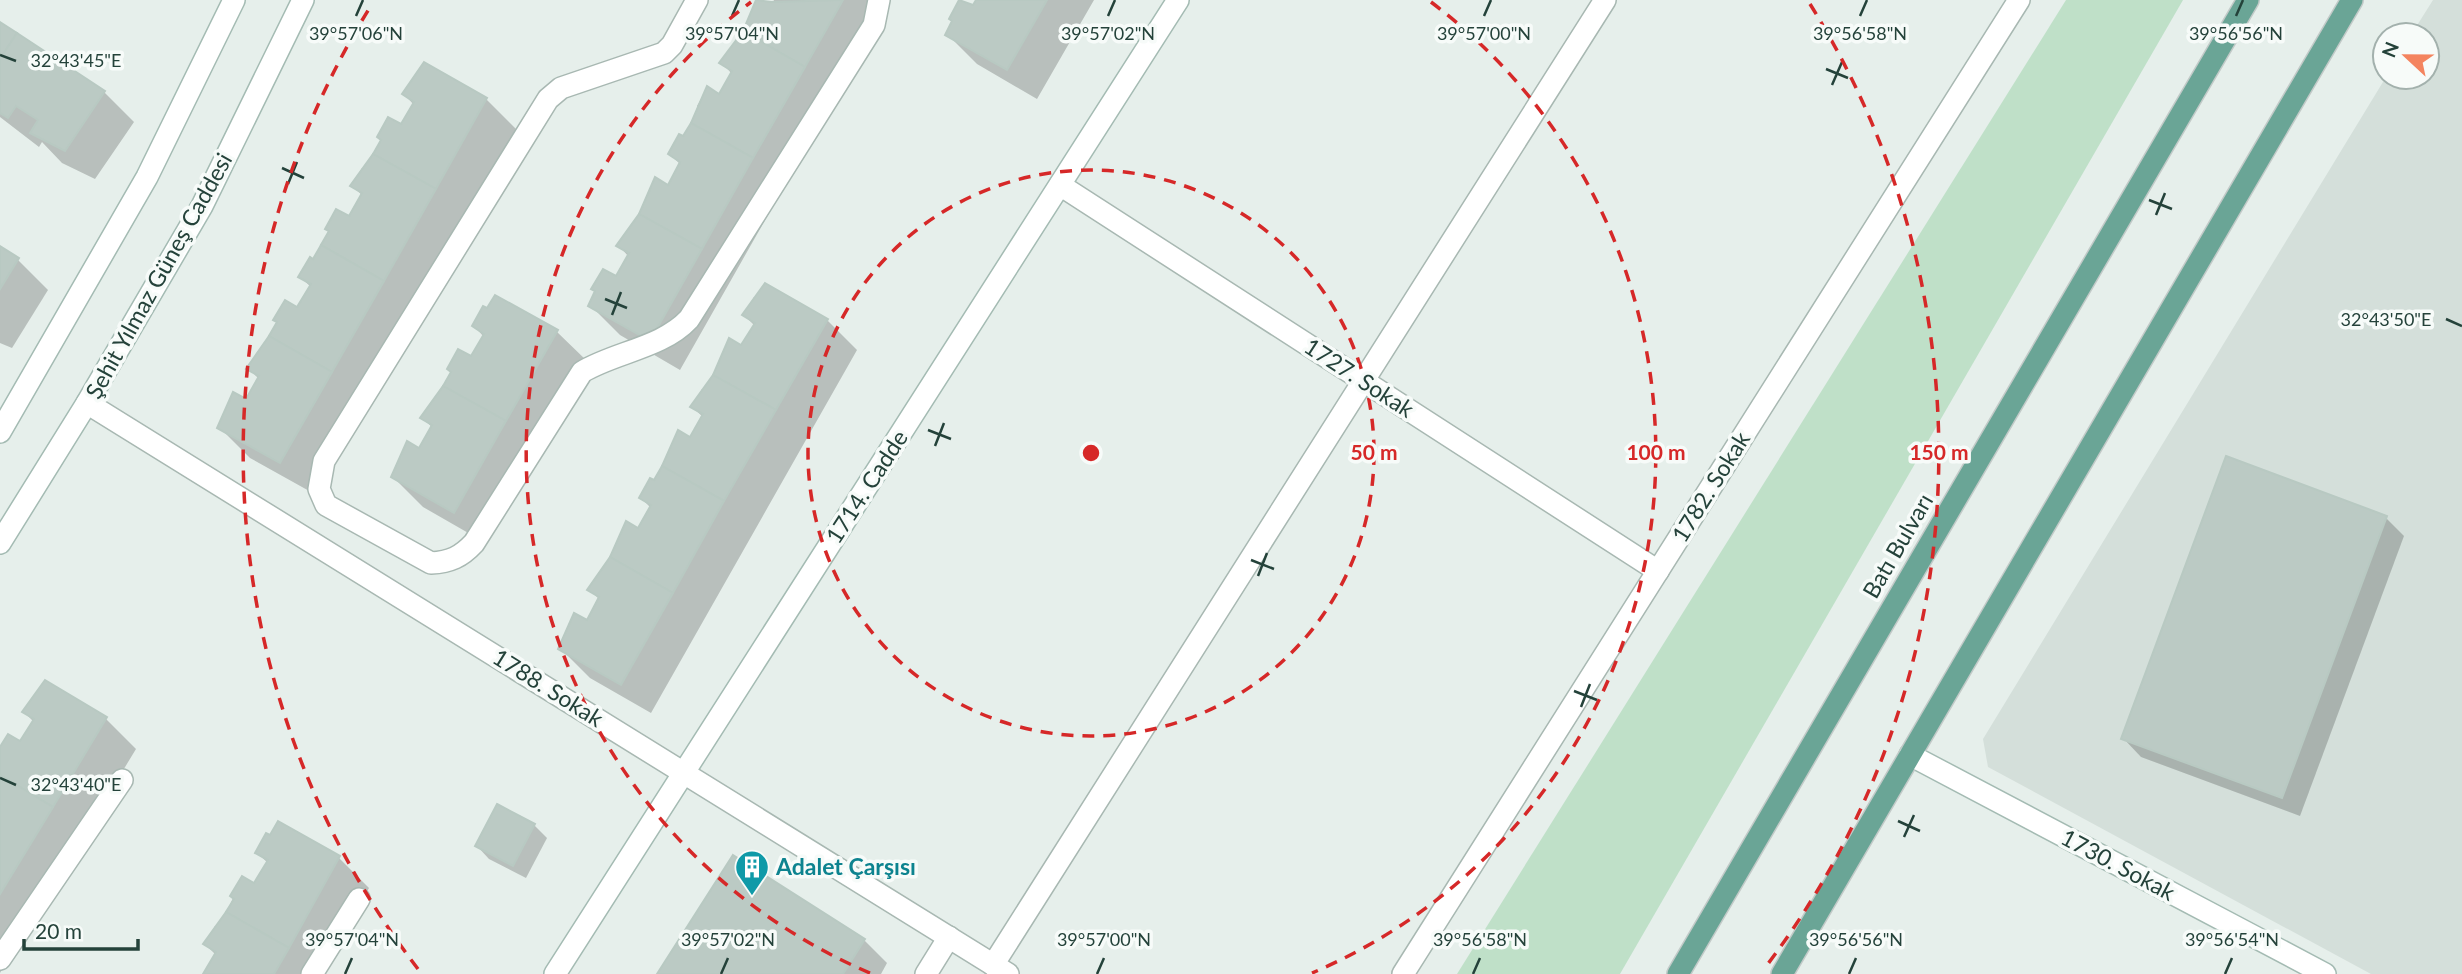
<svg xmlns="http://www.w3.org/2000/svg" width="2462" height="974" viewBox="0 0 2462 974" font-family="Lato,sans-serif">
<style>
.built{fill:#d4dfda}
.green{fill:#bfe0c8}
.shadow{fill:#0003}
.building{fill:#bbcac4;stroke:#b8c9c2;stroke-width:2}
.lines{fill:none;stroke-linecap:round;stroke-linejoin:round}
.street-casing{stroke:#a8b8b2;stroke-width:24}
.secondary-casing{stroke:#a4bbb3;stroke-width:24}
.primary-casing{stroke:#c2cac8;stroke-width:24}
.street{stroke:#fff;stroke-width:21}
.secondary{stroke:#fff;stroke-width:21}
.primary{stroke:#6aa596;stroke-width:21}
.ticks{fill:none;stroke:#24423a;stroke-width:2.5}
.ring{fill:none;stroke:#d62828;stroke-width:3.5;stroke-dasharray:12 9}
.labels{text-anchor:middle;stroke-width:7;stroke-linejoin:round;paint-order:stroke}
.street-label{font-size:23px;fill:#24423a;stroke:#f7fbf9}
.culture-label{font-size:23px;font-weight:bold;fill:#0d838f;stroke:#f7fbf9;text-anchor:start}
.ticks-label{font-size:18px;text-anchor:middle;fill:#24423a;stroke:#f7fbf9;stroke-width:7;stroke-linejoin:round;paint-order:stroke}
.centre{fill:#d62828;stroke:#f7fbf9;stroke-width:3.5}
.ring-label{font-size:21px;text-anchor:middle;font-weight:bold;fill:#d62828;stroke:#f7fbf9;stroke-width:7;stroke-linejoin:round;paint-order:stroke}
</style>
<rect width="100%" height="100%" fill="#e6efeb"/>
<path class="built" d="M2433,0H2462V974H2371L1988,767L1983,739L2386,77H2427V35H2411Z"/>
<path class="green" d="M2066,0H2183L1620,974H1457Z"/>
<g class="shadow">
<path d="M758,0L772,4L774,0H879L886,7L680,370L620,335L590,305L616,279L629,257L619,246L649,201L646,198L656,180L668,187L681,165L670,154L684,139L700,110L697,106L707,89L720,96L732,74L722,63L732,45L736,48Z"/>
<path d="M978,0H1094L1037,99L977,64L947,34L954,22L951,18L961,1L974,8Z"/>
<path d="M0,24L104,92L134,122L95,179L62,163L42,142L39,147L0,117Z"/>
<path d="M404,94L486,99L516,129L311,492L250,458L220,428L234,394L246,401L259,379L248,368L258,351L262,353L298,309L311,287L300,277L350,218L363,196L352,186L362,168L365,170L402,127L414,105Z"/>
<path d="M0,248L18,260L48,290L12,348L0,343Z"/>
<path d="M754,297L827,320L857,350L651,713L590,678L560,648L587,622L600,600L589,589L599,572L603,574L639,531L651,508L641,498L691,439L703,417L692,407L702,389L707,391L742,348L755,326L744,315Z"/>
<path d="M474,326L556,331L587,361L484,542L423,507L393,477L420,450L433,428L422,418L472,359L484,337Z"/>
<path d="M2386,518L2404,536L2300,816L2141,757L2123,738Z"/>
<path d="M46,682L106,719L136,749L0,973V750L21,744L34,722L24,712Z"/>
<path d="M534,825L547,838L526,878L489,859L477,846Z"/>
<path d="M257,853L339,858L369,888L320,974H205L216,955L205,944L215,926L219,929L242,878L255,885L268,863Z"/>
<path d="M864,940L887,963L881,974H659Z"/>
</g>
<g class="building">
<path d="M756,0L771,2L843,0L805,67L743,31Z"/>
<path d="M959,0L973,5L976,0H1047L1007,70L945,35L952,21L949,19Z"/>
<path d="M0,22L17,33L0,59Z"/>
<path d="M743,31L805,67L753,158L691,123L707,86L719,94L732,71L719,63Z"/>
<path d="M17,33L105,91L65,151L30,133L38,120L16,106L8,118L0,113V59Z"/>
<path d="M424,62L487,98L436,189L373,154L381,140L377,137L388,117L401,124L414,102L402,94Z"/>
<path d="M691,123L753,158L702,249L639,214L655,177L668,185L680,162L668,154L679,134L683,136Z"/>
<path d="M373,154L436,189L384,281L321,245L329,231L325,229L336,209L349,216L362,193L350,186Z"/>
<path d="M639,214L702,249L650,341L588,306L595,291L591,289L603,269L616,276L629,253L616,246Z"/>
<path d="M321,245L384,281L332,372L269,336L277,322L273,320L285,300L297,307L311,284L298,277L310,257L313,259Z"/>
<path d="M0,246L19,258L0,289Z"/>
<path d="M765,283L828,319L776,410L713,375L729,338L741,345L755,323L742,315Z"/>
<path d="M495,295L558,330L506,421L443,386L451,372L447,369L458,349L471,356L484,334L472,326L483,306L487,308Z"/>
<path d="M269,336L332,372L280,463L217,428L233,392L246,399L259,376L246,369Z"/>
<path d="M713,375L776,410L724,501L662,466L678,430L690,437L703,414L690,407Z"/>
<path d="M443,386L506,421L454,513L391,477L407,441L419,448L432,425L420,418Z"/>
<path d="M2226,456L2387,516L2282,798L2121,739Z"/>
<path d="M662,466L724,501L673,593L610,557L626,521L638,528L651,505L639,498L650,478L654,480Z"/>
<path d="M610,557L673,593L621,685L558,649L574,613L587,620L599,597L587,590Z"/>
<path d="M45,680L107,717L53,807L0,775V747L8,734L20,741L34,719L22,712Z"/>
<path d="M0,775L53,807L0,894Z"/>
<path d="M497,804L535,824L513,866L475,846Z"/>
<path d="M278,821L340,856L289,948L226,912L234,899L230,896L242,876L254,883L268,860L255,853L266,833L270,835Z"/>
<path d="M733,855L865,939L843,974H657Z"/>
<path d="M226,912L289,948L274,974H203L216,952L203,944Z"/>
</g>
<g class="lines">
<g class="street-casing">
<g id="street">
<path d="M697,0L672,45L664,53L561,88L548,99L324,461L319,489L326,505L431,563C450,562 461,557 474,543L582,372C615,352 662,348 689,319L874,25L879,0"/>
<path d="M1060,185L1658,571"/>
<path d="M87,403L1008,974"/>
<path d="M0,959L122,780"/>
<path d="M993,965L1605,0"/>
<path d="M312,974L359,899"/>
<path d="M926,974L949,937"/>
<path d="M1403,974L2019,0"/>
</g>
</g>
<g class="secondary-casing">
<g id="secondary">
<path d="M0,432L147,177L234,0"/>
<path d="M0,543L87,403L202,206L303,0"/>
<path d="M1910,755L2325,974"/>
<path d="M555,974L1178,0"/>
</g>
</g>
<g class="primary-casing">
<g id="primary">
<path d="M1678,974L2248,0"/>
<path d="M1782,974L2352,0"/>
</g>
</g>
<use href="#street" class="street"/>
<use href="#secondary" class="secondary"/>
<use href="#primary" class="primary"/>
</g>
<path class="ticks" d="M356,16L363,0M732,16L739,0M1108,16L1115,0M1484,16L1491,0M1860,16L1867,0M2236,16L2243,0M0,55L16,61M1826,69L1848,78M1832,85L1842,62M282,168L304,178M288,184L297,162M2149,200L2172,209M2156,215L2165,193M605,299L627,308M612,315L621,292M2446,319L2462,326M928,430L951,439M935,446L944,423M1251,560L1274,569M1258,576L1267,553M1574,691L1597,700M1581,707L1590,684M0,778L16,785M1898,821L1920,831M1904,837L1914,815M345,974L352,958M721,974L728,958M1097,974L1104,958M1473,974L1480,958M1849,974L1856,958M2225,974L2232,958"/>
<g class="ring">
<circle cx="1091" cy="453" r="283"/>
<path d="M870 973A565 565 0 0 1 751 2M1431 2A565 565 0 0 1 1312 973"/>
<path d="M418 969A848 848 0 0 1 372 4M1810 4A848 848 0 0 1 1764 969"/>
</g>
<defs>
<g id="building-pin" transform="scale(1.75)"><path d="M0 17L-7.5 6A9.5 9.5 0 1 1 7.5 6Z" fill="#0f9aa8" stroke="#f7fbf9"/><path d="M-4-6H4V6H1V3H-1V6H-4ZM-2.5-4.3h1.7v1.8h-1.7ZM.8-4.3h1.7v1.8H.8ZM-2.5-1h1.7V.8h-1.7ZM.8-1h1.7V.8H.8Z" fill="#fff"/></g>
</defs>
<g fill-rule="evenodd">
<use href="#building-pin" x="752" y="867"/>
</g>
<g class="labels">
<g class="street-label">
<text transform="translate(159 276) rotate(-61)" y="8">Şehit Yılmaz Güneş Caddesi</text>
<text transform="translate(1359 378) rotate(33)" y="8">1727. Sokak</text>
<text transform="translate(867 487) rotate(-57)" y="8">1714. Cadde</text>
<text transform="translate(1711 487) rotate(-58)" y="8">1782. Sokak</text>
<text transform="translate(1898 546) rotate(-60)" y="8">Batı Bulvarı</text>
<text transform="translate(548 688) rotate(32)" y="8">1788. Sokak</text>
<text transform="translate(2118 865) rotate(28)" y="8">1730. Sokak</text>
</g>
<g class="culture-label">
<text x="776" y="875">Adalet Çarşısı</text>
</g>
</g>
<g class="ticks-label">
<text x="356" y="40">39°57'06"N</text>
<text x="732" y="40">39°57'04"N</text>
<text x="1108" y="40">39°57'02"N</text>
<text x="1484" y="40">39°57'00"N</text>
<text x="1860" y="40">39°56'58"N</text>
<text x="2236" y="40">39°56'56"N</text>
<text x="76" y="67">32°43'45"E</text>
<text x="2386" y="326">32°43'50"E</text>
<text x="76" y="791">32°43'40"E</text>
<text x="352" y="946">39°57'04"N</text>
<text x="728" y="946">39°57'02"N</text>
<text x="1104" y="946">39°57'00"N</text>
<text x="1480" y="946">39°56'58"N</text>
<text x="1856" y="946">39°56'56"N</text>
<text x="2232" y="946">39°56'54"N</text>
</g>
<circle cx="1091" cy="453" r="10" class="centre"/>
<g class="ring-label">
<text x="1374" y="460">50 m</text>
<text x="1656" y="460">100 m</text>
<text x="1939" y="460">150 m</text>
</g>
<g transform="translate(2406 56) rotate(292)"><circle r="33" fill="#f7fbf9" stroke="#a3b1ad" stroke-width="2"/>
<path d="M0-5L12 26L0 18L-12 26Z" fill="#f4845f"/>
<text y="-10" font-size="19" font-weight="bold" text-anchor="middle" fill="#24423a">N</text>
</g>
<path d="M24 939v10h114v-10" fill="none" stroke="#24423a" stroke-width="3.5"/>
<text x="35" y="939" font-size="21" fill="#24423a" stroke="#f7fbf9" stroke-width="5" paint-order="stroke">20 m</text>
</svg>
